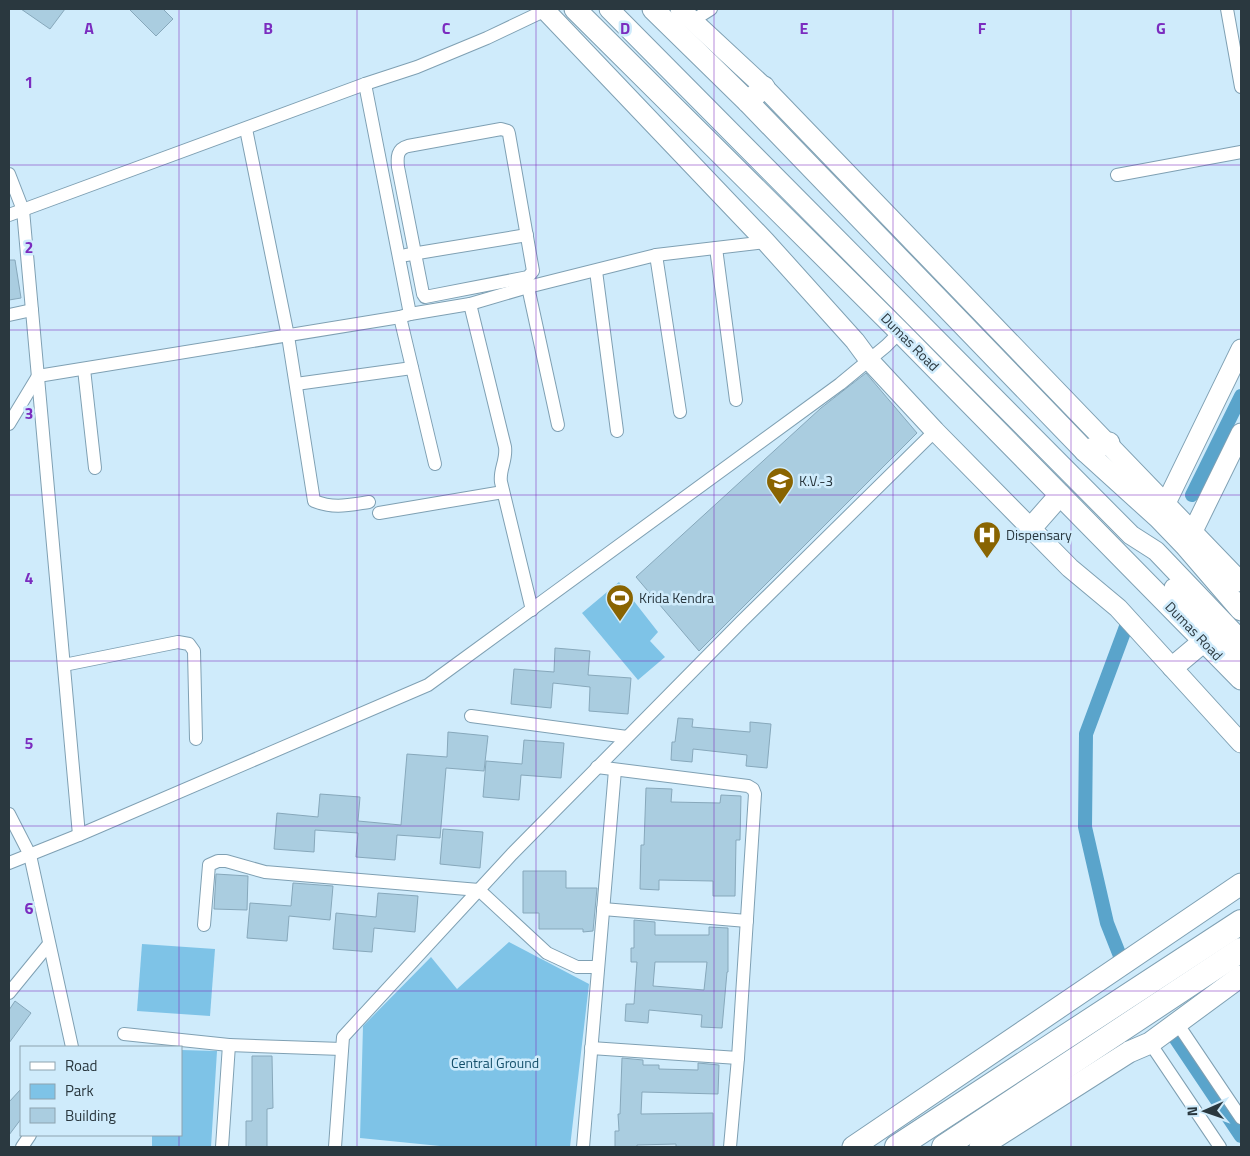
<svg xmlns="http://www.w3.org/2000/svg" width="1250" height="1156" viewBox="0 0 1250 1156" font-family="'Titillium Web',sans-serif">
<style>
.green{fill:#7ec3e7}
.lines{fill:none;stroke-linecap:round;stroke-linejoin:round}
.canal{stroke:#5aa4cb;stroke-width:14}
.building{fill:#aacde0;stroke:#87a8bb;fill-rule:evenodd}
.street-casing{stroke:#7fa0b3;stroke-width:14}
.secondary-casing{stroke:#7fa0b3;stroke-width:21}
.primary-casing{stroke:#7fa0b3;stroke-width:23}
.highway-casing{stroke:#7fa0b3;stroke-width:26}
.street{stroke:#fff;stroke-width:12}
.secondary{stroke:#fff;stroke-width:19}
.primary{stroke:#fff;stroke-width:21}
.highway{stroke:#fff;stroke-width:24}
.grid{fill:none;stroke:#7b2cbf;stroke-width:1;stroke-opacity:0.55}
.labels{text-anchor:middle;stroke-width:5;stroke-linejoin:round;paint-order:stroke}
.street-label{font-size:14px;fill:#2a383f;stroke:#cfebfb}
.poi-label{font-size:14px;fill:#2a383f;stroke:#cfebfb;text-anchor:start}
.park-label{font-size:14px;fill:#144f6a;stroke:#cfebfb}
.grid-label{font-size:16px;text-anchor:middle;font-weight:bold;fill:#7b2cbf;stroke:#cfebfb;stroke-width:5;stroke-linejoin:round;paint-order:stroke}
</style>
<rect width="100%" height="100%" fill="#cfebfb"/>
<g class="green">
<path d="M619,582L658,632L650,641L665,657L638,680L582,613Z"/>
<path d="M509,942L589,984L570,1147H450L360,1138L363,1026L431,957L457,989Z"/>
<path d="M142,944L215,949L210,1016L137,1011Z"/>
<path d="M181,1050L217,1051L211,1147H152V1135H181Z"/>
</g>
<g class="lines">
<g class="canal">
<path d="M1192,495L1241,396"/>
<path d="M1122,961L1107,923L1085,827L1086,734L1127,624"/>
<path d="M1174,1036L1241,1136"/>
</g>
</g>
<g class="building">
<path d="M21,9H65L50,29Z"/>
<path d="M129,9H163L173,19L156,36Z"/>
<path d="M9,260H15L21,298L9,300Z"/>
<path d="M866,373L917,433L699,651L636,577L821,408Z"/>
<path d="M555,648L590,651L588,675L631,678L628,714L589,711L590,687L553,683L551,708L511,704L514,669L554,672Z"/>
<path d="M678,718L693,719L692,727L750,732V722L771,724L767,768L746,766L747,755L693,749L692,762L671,760L672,742H675Z"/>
<path d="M448,732L488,736L484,771L446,768L440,838L397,835L395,860L356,857L358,833L315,830L314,852L274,849L277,813L318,817L320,794L360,797L358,821L401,825L407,754L447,757Z"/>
<path d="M524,740L564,743L561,778L521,775L519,800L483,797L486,761L522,764Z"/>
<path d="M646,788L672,789L671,802L720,803L721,795L741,796L740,840H736L735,896H713V881L659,880V890L640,889L641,845H644Z"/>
<path d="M443,829L483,832L480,868L440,864Z"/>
<path d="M523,871H566V888H597L593,931L583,932V929H539V913H523Z"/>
<path d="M216,874L248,876L247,910L214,909Z"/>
<path d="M293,883L333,886L330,920L289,916L287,941L247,938L250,903L291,906Z"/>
<path d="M378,893L418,896L415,932L374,928L372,952L333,949L336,913L376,917Z"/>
<path d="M634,920L655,922V935H709V927L728,928V972H727L722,1028L701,1027L702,1015L649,1010L648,1023L625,1021L626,1004H634L637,962H631V948H634ZM655,962H707L704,990L653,986Z"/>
<path d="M15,1001L31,1013L9,1043V1010Z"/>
<path d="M252,1056H272L273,1108L267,1109V1147H246V1121H252Z"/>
<path d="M622,1058L643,1060V1065H659V1069L698,1070V1063L719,1065L718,1094L642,1092L641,1114L713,1113V1147H676V1144L637,1145V1147H615V1131H619L618,1114H620Z"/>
<path d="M21,1089V1119L9,1135V1102Z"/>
</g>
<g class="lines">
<g class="street-casing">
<g id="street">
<path d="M1227,9L1241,87"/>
<path d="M692,21L711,9"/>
<path d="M365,84L410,314"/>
<path d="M246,129L288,336L314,501C334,509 349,505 369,502"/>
<path d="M501,129L508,131L509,134L533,271L528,277L425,297L423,294L398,167C397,157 397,149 408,146Z"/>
<path d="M9,174L23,210L79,835"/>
<path d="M1117,175L1241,152"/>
<path d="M9,215L365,84L417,67L487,38L548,9"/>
<path d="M716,248L736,400"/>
<path d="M406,255L527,235"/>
<path d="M656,255L680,412"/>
<path d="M596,271L617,431"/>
<path d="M528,287L558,425"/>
<path d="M470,304L505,447C507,460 499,470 501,482L532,610"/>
<path d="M9,315L32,310"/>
<path d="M400,317L435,464"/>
<path d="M84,369L95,468"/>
<path d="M296,384L412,368"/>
<path d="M9,424L38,376L400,317L410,314L470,304L528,287L656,255L766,242"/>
<path d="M379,513L503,492"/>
<path d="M64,665L178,642L189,644L194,651L196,739"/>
<path d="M471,716L627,737"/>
<path d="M597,767L748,786L753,789L755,794L738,1058L730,1147"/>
<path d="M9,814L30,855L72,1047"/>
<path d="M9,863L79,835L428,685L840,384L886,346L900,332"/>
<path d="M603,909L747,921"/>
<path d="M204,925L209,865L218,861H226L265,872L479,890L547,953L577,967H598"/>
<path d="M9,993L49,944"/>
<path d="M1177,1023L1241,1118"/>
<path d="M124,1034L229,1045"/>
<path d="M1150,1043L1220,1147"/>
<path d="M591,1048L738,1058"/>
<path d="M22,1147L30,1135"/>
<path d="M222,1147L229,1045L342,1049"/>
<path d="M335,1147L343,1037L512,854L742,621L935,431"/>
<path d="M583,1147L615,770"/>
</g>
</g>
<g class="secondary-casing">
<g id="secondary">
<path d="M544,9L766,242L855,341L869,360L935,431L1070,568L1118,608L1241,743"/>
<path d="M609,9L1131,535L1156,551L1241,640"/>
<path d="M680,9L764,87L1241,582"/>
<path d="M1166,503L1241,349"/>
<path d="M1193,531L1241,433"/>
<path d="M1174,588L1241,659"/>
</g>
</g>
<g class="primary-casing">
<g id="primary">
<path d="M575,9L900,332L1241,679"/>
<path d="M653,9L748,102L1085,451L1159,518L1185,545L1241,610"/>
<path d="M748,102L764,87"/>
<path d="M1085,451L1109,443"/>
<path d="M1031,528L1060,495"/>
<path d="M1173,667L1204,641"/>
<path d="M853,1147L1241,884"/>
<path d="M980,1147L1129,1052L1150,1043L1241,976"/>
</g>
</g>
<g class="highway-casing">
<g id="highway">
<path d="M897,1147L1241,922"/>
<path d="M944,1147L1241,950"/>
</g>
</g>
<use href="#street" class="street"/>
<use href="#secondary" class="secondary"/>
<use href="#primary" class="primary"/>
<use href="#highway" class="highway"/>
</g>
<path class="grid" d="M179,9V1047M357,9V1147M536,9V1147M714,9V1147M893,9V1147M1071,9V1147M9,165H1241M9,330H1241M9,495H1241M9,661H1241M9,826H1241M9,991H1241M179,1135V1147"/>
<defs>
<g id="school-pin" transform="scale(1.4375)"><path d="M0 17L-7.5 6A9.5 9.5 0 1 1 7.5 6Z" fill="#896401" stroke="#cfebfb"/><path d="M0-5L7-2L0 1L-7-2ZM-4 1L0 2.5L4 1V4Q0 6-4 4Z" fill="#fff"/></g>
<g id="hospital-pin" transform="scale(1.4375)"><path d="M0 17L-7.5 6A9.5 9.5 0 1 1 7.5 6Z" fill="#896401" stroke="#cfebfb"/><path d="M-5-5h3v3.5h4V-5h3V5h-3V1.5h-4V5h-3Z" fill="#fff"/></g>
<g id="stadium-pin" transform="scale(1.4375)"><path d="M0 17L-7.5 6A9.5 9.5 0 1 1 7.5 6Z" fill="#896401" stroke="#cfebfb"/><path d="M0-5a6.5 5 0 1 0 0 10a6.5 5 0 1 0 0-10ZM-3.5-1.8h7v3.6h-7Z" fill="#fff"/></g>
</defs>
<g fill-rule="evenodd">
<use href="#school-pin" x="780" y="481"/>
<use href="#hospital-pin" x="987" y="535"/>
<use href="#stadium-pin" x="620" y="598"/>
</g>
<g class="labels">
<g class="street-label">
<text transform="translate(910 342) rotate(45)" y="5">Dumas Road</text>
<text transform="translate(1194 631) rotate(46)" y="5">Dumas Road</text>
</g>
<g class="poi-label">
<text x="799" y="486">K.V.-3</text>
<text x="1006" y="540">Dispensary</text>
<text x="639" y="603">Krida Kendra</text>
</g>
<g class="park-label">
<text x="495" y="1068">Central Ground</text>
</g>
</g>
<g class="grid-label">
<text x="89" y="34">A</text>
<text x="268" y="34">B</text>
<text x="446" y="34">C</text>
<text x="625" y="34">D</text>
<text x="804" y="34">E</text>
<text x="982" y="34">F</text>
<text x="1161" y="34">G</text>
<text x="29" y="88">1</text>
<text x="29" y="253">2</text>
<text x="29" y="419">3</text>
<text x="29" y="584">4</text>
<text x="29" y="749">5</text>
<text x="29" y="914">6</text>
</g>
<rect width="1250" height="1156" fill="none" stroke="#2a383f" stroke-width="20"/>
<rect x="20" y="1046" width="162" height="90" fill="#cfebfb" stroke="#8da3b0"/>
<rect x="30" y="1062" width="25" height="8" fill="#ffffff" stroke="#8da3b0"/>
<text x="65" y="1071" font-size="15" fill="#2a383f">Road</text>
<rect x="30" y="1084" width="25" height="15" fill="#7ec3e7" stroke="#8da3b0"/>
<text x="65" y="1096" font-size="15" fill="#2a383f">Park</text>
<rect x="30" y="1108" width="25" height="15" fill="#aacde0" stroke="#8da3b0"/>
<text x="65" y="1121" font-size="15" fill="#2a383f">Building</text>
<g transform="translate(1205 1111) rotate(268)" stroke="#cfebfb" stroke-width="4" paint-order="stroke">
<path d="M0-4L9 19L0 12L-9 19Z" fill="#2a383f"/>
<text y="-8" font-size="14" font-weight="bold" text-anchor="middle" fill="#2a383f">N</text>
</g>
</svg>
